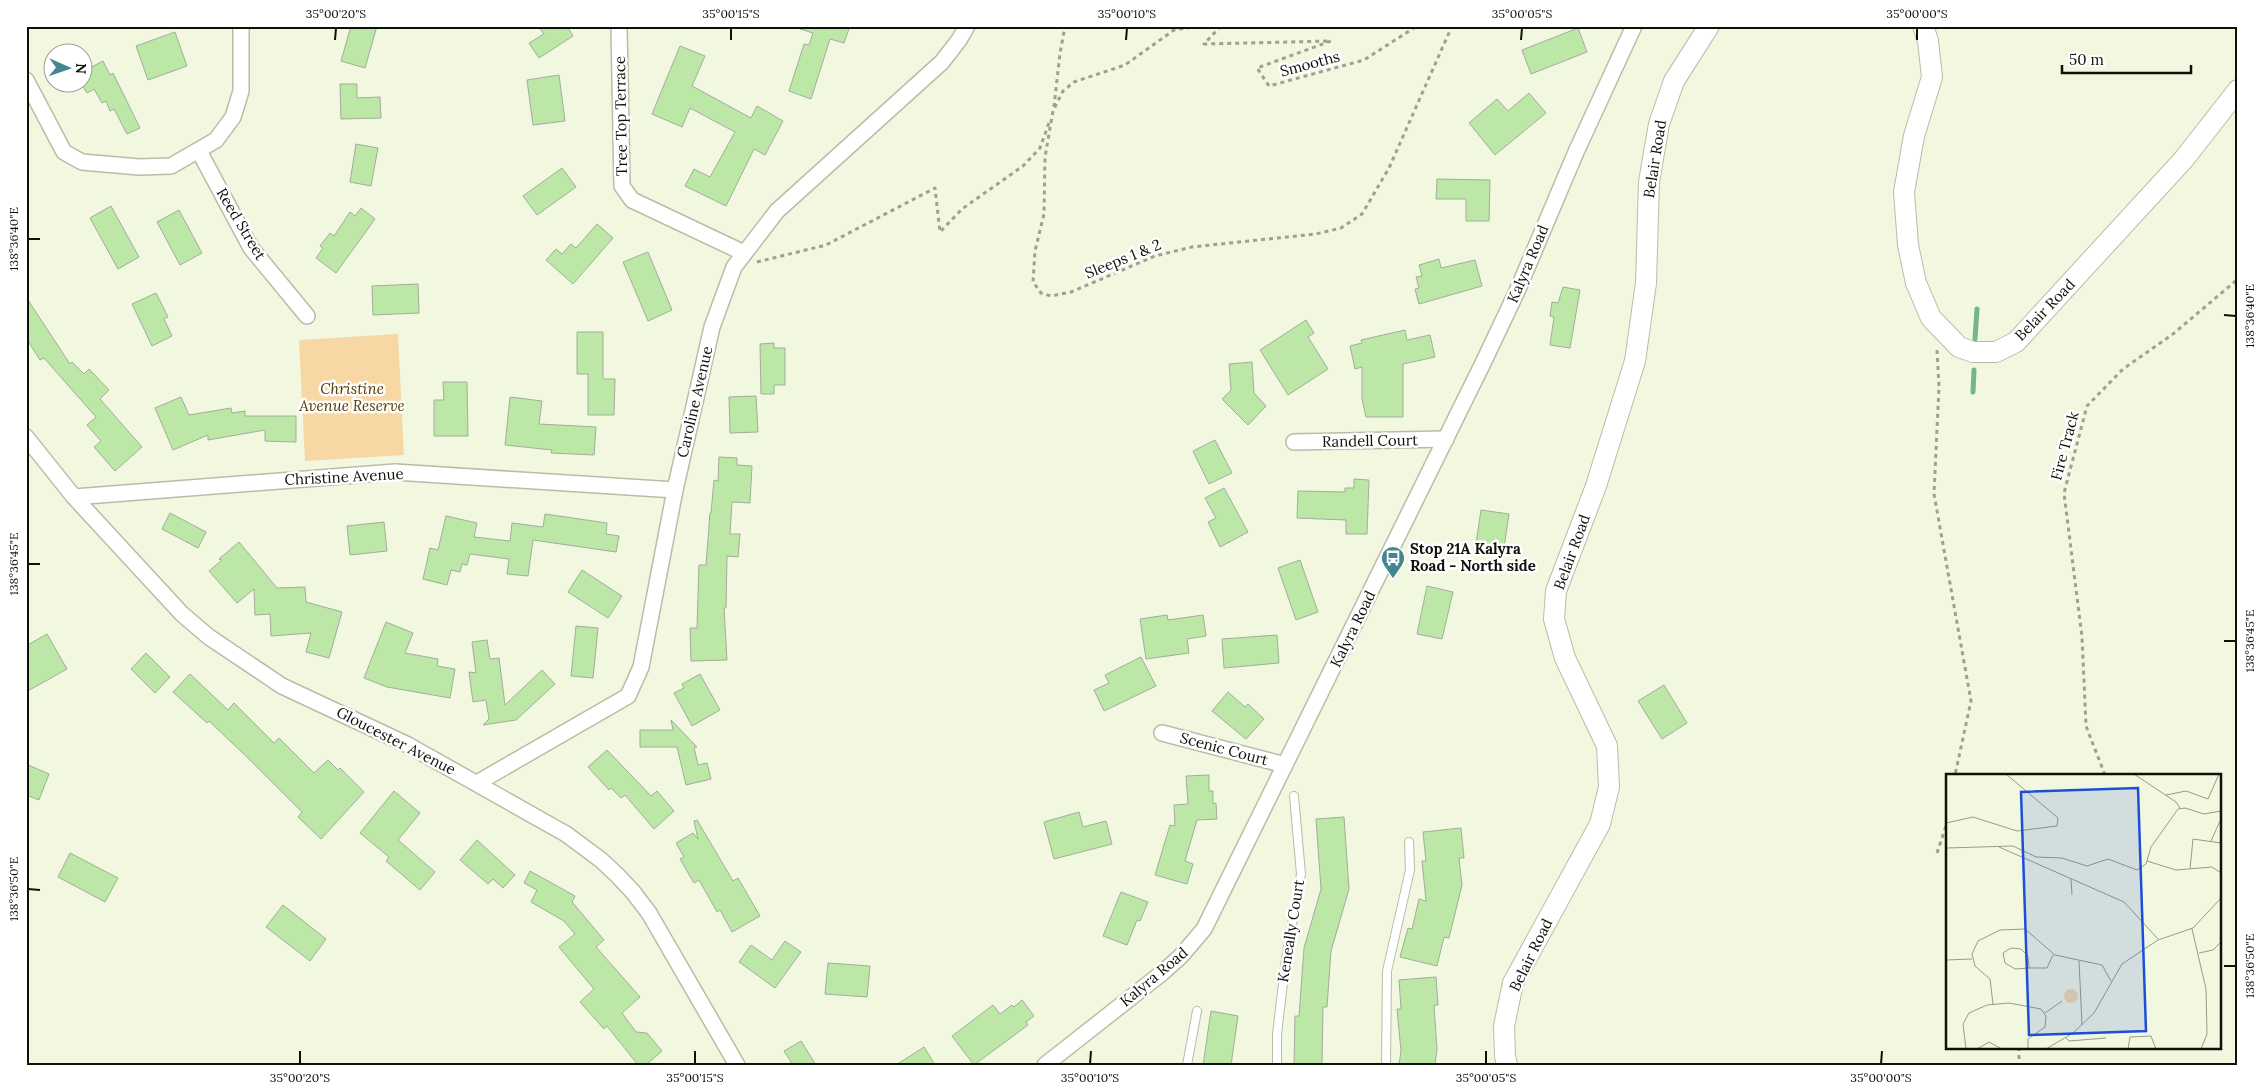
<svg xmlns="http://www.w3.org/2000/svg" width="2264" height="1091" viewBox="0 0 2264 1091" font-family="Lora,serif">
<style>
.green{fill:#f7d8a4}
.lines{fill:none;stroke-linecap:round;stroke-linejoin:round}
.stream{stroke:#73b687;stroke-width:5}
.building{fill:#bde7a6;stroke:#a1ae9b}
.lane-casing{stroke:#b8bda7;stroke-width:10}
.street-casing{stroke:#b8bda7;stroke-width:18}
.secondary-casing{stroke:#b8bda7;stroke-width:22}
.path{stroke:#9da18f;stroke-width:3;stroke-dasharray:4 4;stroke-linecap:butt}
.lane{stroke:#fff;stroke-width:8}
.street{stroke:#fff;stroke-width:15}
.secondary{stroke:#fff;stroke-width:20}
.ticks{fill:none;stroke:#0f1109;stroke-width:2}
.labels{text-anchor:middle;stroke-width:5;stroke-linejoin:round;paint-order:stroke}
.street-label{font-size:15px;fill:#0f1109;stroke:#fff}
.park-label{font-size:15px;font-style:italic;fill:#543a01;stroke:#fff}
.poi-label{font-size:15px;font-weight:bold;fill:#0f1109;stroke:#fff;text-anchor:start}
.inset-road{fill:none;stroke:#979b8a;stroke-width:1}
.view{fill:#1d4ed8;fill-opacity:0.15;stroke:#1d4ed8;stroke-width:2.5}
.inset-edge{fill:none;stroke:#0f1109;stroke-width:2.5}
.neatline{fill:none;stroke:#0f1109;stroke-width:2}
.ticks-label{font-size:12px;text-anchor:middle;fill:#0f1109}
</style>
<rect width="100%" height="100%" fill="#f2f7e0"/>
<path class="green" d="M398,334L404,455L305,461L299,340Z"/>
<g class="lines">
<g class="stream">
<path d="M1975,339L1977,309"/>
<path d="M1973,392L1974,370"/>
</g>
</g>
<g class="building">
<path d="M351,26H377L365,68L341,61Z"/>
<path d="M538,26H567L573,36L539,58L529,43L544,34Z"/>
<path d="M800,26H850L844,43L830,39L811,99L789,91L804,44L809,45L813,33L800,29Z"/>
<path d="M1578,28L1587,52L1531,74L1522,50Z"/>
<path d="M175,32L187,66L148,80L136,46Z"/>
<path d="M680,46L705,56L692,86L751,118L757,106L783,121L765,155L754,149L726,206L685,186L694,169L710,177L735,132L690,108L682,127L652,114Z"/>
<path d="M103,61L110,75L113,73L140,128L127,134L114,109L110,111L106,101L102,103L94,89L87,93L82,85V72Z"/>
<path d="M559,75L565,121L533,125L527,80Z"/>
<path d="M340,84H357V98L380,97L381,118L341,119Z"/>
<path d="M1529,93L1546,113L1495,155L1469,123L1497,99L1508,111Z"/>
<path d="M356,144L378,148L371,186L350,182Z"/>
<path d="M562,168L576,187L537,215L523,196Z"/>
<path d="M1437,179L1490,180L1489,221H1466V199H1436Z"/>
<path d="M111,206L139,257L118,269L90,218Z"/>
<path d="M361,208L375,219L336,273L316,258L323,248L320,246L330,233L334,236L350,212L355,216Z"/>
<path d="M179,210L202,253L180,265L157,222Z"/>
<path d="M597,224L613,238L573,284L546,260L556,249L562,254L571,244L576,248Z"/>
<path d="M648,252L672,310L648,321L623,262Z"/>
<path d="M1439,259L1441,268L1475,260L1482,286L1419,304L1415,289L1419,288L1416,277L1422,276L1419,265Z"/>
<path d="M418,284L419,313L373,315L372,286Z"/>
<path d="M1563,287L1580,290L1570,348L1550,345L1554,317L1550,316L1552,302L1558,303Z"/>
<path d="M156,293L168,317L164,319L172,336L152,346L132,304Z"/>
<path d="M26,297L70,364L72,362L84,374L89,369L109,390L100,399L142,447L115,471L94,447L101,441L87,425L96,417L44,358L40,360L26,338Z"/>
<path d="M1306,320L1314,333L1308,337L1328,369L1288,395L1260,350Z"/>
<path d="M1405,330L1407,340L1430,335L1435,357L1403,364V417H1366L1362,399V367L1355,369L1350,346L1362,343L1361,340Z"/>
<path d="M577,332H603V379H615L614,415H588V374H577Z"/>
<path d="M774,343V348H785V385H774V394H761L760,344Z"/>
<path d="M1252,362L1254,393L1266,406L1248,425L1222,399L1231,390L1229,364Z"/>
<path d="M443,382H467L468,436H434V400H444Z"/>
<path d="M756,396L758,432L730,433L729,397Z"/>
<path d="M181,397L189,415L231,408L232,413L245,411V416H296V442L265,441V430L208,440V435L173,450L155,408Z"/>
<path d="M510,397L542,401L539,424L596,427L594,455L551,453L552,450L505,445Z"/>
<path d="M1215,440L1232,473L1209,484L1193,451Z"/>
<path d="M719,457L737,458V465L752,466L750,503L732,502L730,534H740L738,557L727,556L726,608H724L727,660L691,661L690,628H697L699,565H706L710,513H711L714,480L718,481Z"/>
<path d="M1354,479L1369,480L1367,534H1346V520L1297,518L1298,491L1345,492V488H1354Z"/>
<path d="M1224,488L1248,532L1220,547L1208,522L1216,518L1205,498Z"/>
<path d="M1481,510L1509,514L1503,554L1475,550Z"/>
<path d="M170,513L206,532L198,548L162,529Z"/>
<path d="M545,514L607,523L606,534L619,536L616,552L533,540L528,576L507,574L509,559L470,554L467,565L462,564L460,572L451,570L447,585L423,579L430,548L438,550L446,516L477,523L474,537L510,541L512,523L543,527Z"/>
<path d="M384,522L387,551L350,555L347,526Z"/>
<path d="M239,542L277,588L305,587L306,602L342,612L329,658L306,652L311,633L271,636L270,614L255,615L254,589L237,603L209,571L222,560L219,559Z"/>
<path d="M1300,560L1318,612L1296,620L1278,568Z"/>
<path d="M582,570L622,596L608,618L568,592Z"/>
<path d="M1427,586L1453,592L1442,639L1417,634Z"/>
<path d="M1167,615L1168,620L1203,615L1206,636L1187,639L1189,653L1146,659L1140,619Z"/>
<path d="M386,622L413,633L405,653L438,659L437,666L455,669L450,698L387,687L364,678Z"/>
<path d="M576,626L598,628L593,678L571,676Z"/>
<path d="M47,634L67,669L26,692V646Z"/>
<path d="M1277,635L1279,663L1224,668L1222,639Z"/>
<path d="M487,640L490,659L499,658L505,705L542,670L555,684L516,720L483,725L489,719L486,700L473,702L469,672L476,673L472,642Z"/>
<path d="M146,653L170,677L155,693L131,669Z"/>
<path d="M1141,657L1156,686L1104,711L1094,690L1109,683L1105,675Z"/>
<path d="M190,674L228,710L234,703L274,743L279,738L314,773L328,760L338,770L340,768L364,792L321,839L298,817L302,812L250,760L209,721L207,723L173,692Z"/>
<path d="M700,674L720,710L692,726L674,693L684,688L682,684Z"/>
<path d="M1664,685L1687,723L1662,739L1638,701Z"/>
<path d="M1228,692L1245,707L1248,704L1264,719L1246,739L1212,711Z"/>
<path d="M671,720L697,747H694L698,765L707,763L711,779L686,785L677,747H640V730H673Z"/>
<path d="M607,750L651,796L657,791L674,811L654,829L625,795L621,798L611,788L609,790L588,767Z"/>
<path d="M26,764L49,774L39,800L26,795Z"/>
<path d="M1209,775V791H1213V804L1216,803L1217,819L1197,820L1185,861L1193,864L1187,884L1155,875L1170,825L1175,826L1174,805L1188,804L1186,776Z"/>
<path d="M394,791L420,813L398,840L435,872L420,890L386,861L389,857L360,833Z"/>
<path d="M1079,812L1083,827L1106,821L1112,844L1054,859L1044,822Z"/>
<path d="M1344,817L1349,889L1331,951L1327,1007H1323L1322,1065H1294L1295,1016H1299L1304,948L1321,889L1316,819Z"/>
<path d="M697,820L733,881L738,878L760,916L732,932L720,910L717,912L699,880L694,883L680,859L684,857L676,843L693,833L698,839L694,821Z"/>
<path d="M1461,828L1464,858H1459L1462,885L1449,938L1444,937L1437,966L1400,957L1408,928L1412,929L1419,899L1426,901L1422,861H1426L1423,832Z"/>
<path d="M477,840L515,875L503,888L493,879L488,884L460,860Z"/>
<path d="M70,853L118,878L105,902L58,877Z"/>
<path d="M530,871L575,896L572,902L604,940L596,947L640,997L622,1013L636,1032L647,1033L662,1051L646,1065H638L607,1026L604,1029L580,1002L594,989L559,947L575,934L564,921L531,902L537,890L524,883Z"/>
<path d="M1121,892L1148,902L1140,921L1137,920L1127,945L1103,936Z"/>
<path d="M283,905L326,939L310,961L266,927Z"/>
<path d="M785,941L801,952L775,988L739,962L751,945L772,960Z"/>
<path d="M828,963L870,966L867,997L825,994Z"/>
<path d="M1436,977L1438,1005H1434L1437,1049L1435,1065H1399L1401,1051L1397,1009H1401L1399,980Z"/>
<path d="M1022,1000L1034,1016L1026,1022L1028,1025L974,1065L952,1036L993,1005L1000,1014L1012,1005L1014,1007Z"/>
<path d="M1211,1011L1238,1016L1231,1065H1203Z"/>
<path d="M801,1041L816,1065H793L784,1051Z"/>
<path d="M924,1047L935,1065H896Z"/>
</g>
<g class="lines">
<g class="lane-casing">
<g id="lane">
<path d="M1187,1065L1197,1011"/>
<path d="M1277,1065V1034L1286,958L1301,874L1294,796"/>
<path d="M1386,1065L1387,971L1410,870L1409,842"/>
</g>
</g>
<g class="street-casing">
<g id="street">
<path d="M619,26L622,186L632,200L744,253"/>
<path d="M26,80L64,152L82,162L139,167L171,166L216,140L233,117L241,91V26"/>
<path d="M199,151L251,248L307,316"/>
<path d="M26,437L74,497L182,614L209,637L282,686L408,745L566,834L601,860L617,875L633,892L649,913L737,1065"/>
<path d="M1294,442L1446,439"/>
<path d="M74,497L395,472L675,490"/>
<path d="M1162,733L1285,765"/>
<path d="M477,783L628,696L641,667L675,490L712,327L734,267L777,211L942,62L959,40L967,26"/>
<path d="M1045,1065L1162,973L1181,956L1204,929L1484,361L1518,289L1576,152L1634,26"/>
</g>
</g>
<g class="secondary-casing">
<g id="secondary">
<path d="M1923,26L1928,41L1932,77L1914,136L1904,192L1908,245L1916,283L1931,318L1959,347L1973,352H1996L2016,342L2184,159L2238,90"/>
<path d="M1507,1065L1505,1056L1504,1026L1513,983L1600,824L1609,787L1607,746L1565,658L1554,619L1556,591L1596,486L1635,361L1646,283L1649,182L1659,124L1674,81L1709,26"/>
</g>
</g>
<g class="path">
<path d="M1199,26L1174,30L1125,65L1074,82L1063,91L1053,111L1045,157L1044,214L1035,251L1033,282L1041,293L1051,296L1071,292L1155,256L1192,247L1316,234L1341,228L1362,214L1389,168L1452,26"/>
<path d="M1221,26L1204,44L1331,41L1257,68L1269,86L1364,60L1417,26"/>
<path d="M1054,107L1060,53L1065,26"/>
<path d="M757,262L826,245L935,188L940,232L962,209L1023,166L1040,148L1050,120"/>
<path d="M1937,350L1939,386L1934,494L1971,701L1955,775"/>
<path d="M2105,775L2086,726L2082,637L2064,493L2087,406L2123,369L2173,334L2238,279"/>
<path d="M1937,853L1946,826L1948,812"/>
<path d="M2019,1047V1065"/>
</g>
<use href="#lane" class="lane"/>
<use href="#street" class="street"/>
<use href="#secondary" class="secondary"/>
</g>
<path class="ticks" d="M335,40L336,28M731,40V28M1126,40L1127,28M1521,40L1522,28M1917,40V28M28,239H40M2224,315L2236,316M28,564H40M2224,641H2236M28,889L40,890M2224,966H2236M300,1064V1051M695,1064V1051M1090,1064L1091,1051M1486,1064V1051M1881,1064L1882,1051"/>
<defs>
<g id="bus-pin" transform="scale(1.25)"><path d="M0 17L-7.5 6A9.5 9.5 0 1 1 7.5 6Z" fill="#408791" stroke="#fff"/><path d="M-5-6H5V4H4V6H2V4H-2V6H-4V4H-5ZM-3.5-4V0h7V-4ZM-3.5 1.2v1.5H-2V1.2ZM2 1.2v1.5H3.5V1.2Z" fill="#fff"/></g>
</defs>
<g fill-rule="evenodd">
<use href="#bus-pin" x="1393" y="558"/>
</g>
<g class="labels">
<g class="street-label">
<text transform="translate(1310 64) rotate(-15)" y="5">Smooths</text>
<text transform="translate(621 116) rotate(-91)" y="5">Tree Top Terrace</text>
<text transform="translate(1655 159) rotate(-81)" y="5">Belair Road</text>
<text transform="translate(241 224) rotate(59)" y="5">Reed Street</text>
<text transform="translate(1123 259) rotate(-22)" y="5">Sleeps 1 &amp; 2</text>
<text transform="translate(1528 264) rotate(-67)" y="5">Kalyra Road</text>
<text transform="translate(2045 310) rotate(-46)" y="5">Belair Road</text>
<text transform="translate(695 402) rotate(-77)" y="5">Caroline Avenue</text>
<text transform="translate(1370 441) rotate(-1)" y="5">Randell Court</text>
<text transform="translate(2065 446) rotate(-75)" y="5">Fire Track</text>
<text transform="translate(344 477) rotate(-3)" y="5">Christine Avenue</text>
<text transform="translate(1572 552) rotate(-70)" y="5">Belair Road</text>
<text transform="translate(1353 629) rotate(-64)" y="5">Kalyra Road</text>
<text transform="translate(396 741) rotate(27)" y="5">Gloucester Avenue</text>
<text transform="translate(1224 749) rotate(15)" y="5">Scenic Court</text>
<text transform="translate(1291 931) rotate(-81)" y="5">Keneally Court</text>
<text transform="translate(1531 955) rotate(-64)" y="5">Belair Road</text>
<text transform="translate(1154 977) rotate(-40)" y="5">Kalyra Road</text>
</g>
<g class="park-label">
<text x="352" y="394">Christine<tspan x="352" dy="17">Avenue Reserve</tspan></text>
</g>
<g class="poi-label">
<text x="1410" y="554">Stop 21A Kalyra<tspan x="1410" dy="17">Road - North side</tspan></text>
</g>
</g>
<g transform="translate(1946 774)">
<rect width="275" height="275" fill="#f2f7e0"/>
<path d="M118 222a7 7 0 1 1 14 0a7 7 0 1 1-14 0Z" fill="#f7d8a4"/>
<path class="inset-road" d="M188,0L230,28L234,34M220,21L240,17L262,25L273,0M0,49L27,43L71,57L111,52L112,44L60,0M265,67L275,45M53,73L178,128L212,165M0,74L67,72L90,83L116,84L141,92L162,85L191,96L200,90L205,73L232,35L239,34L258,40L275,37M201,87L230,96L266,93L275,99M244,95L247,65L275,69M125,105L126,121M246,155L260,215L261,260L255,275M253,179L267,176L275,168M0,186L26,185M133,187L136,251M83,194L82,182L75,175L65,174L57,179L59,189L69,195L83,194H101L107,181M47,230L44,205L29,192L26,180L32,167L54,156L79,155L109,181L156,191L165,207M99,239L116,227M120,264L123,267L160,264M20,275L17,250L23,239L41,231L63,229L95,235L100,242L99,253L82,265V275M31,275L43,268L56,275M100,275L127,259L148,239L176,190L212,166L247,154L275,124M182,275L184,263L205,262L210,275"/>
<path class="view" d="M192,14L200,257L83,261L75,18Z"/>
<rect width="275" height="275" class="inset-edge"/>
</g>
<rect width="2264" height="1091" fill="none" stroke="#ffffff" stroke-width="55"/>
<g transform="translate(68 68) rotate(92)"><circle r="24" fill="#ffffff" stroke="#9fa09d"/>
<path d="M0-4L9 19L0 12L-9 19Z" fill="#408791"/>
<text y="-8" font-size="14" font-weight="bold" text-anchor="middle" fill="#0f1109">N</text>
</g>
<path d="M2062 65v8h129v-8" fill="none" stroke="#0f1109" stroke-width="2.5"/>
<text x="2069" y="65" font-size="15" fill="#0f1109" stroke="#ffffff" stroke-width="4" paint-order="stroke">50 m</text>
<rect x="28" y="28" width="2208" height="1036" class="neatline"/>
<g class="ticks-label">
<text x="336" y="18">35°00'20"S</text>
<text x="731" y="18">35°00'15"S</text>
<text x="1127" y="18">35°00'10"S</text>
<text x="1522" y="18">35°00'05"S</text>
<text x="1917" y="18">35°00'00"S</text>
<text transform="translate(14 239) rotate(-90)" y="4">138°36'40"E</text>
<text transform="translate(2250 316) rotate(-90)" y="4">138°36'40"E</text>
<text transform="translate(14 564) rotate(-90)" y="4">138°36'45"E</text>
<text transform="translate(2250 641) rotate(-90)" y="4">138°36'45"E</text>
<text transform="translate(14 889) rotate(-90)" y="4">138°36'50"E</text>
<text transform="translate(2250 966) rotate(-90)" y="4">138°36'50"E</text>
<text x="300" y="1082">35°00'20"S</text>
<text x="695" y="1082">35°00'15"S</text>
<text x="1090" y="1082">35°00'10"S</text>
<text x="1486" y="1082">35°00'05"S</text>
<text x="1881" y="1082">35°00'00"S</text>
</g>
</svg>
